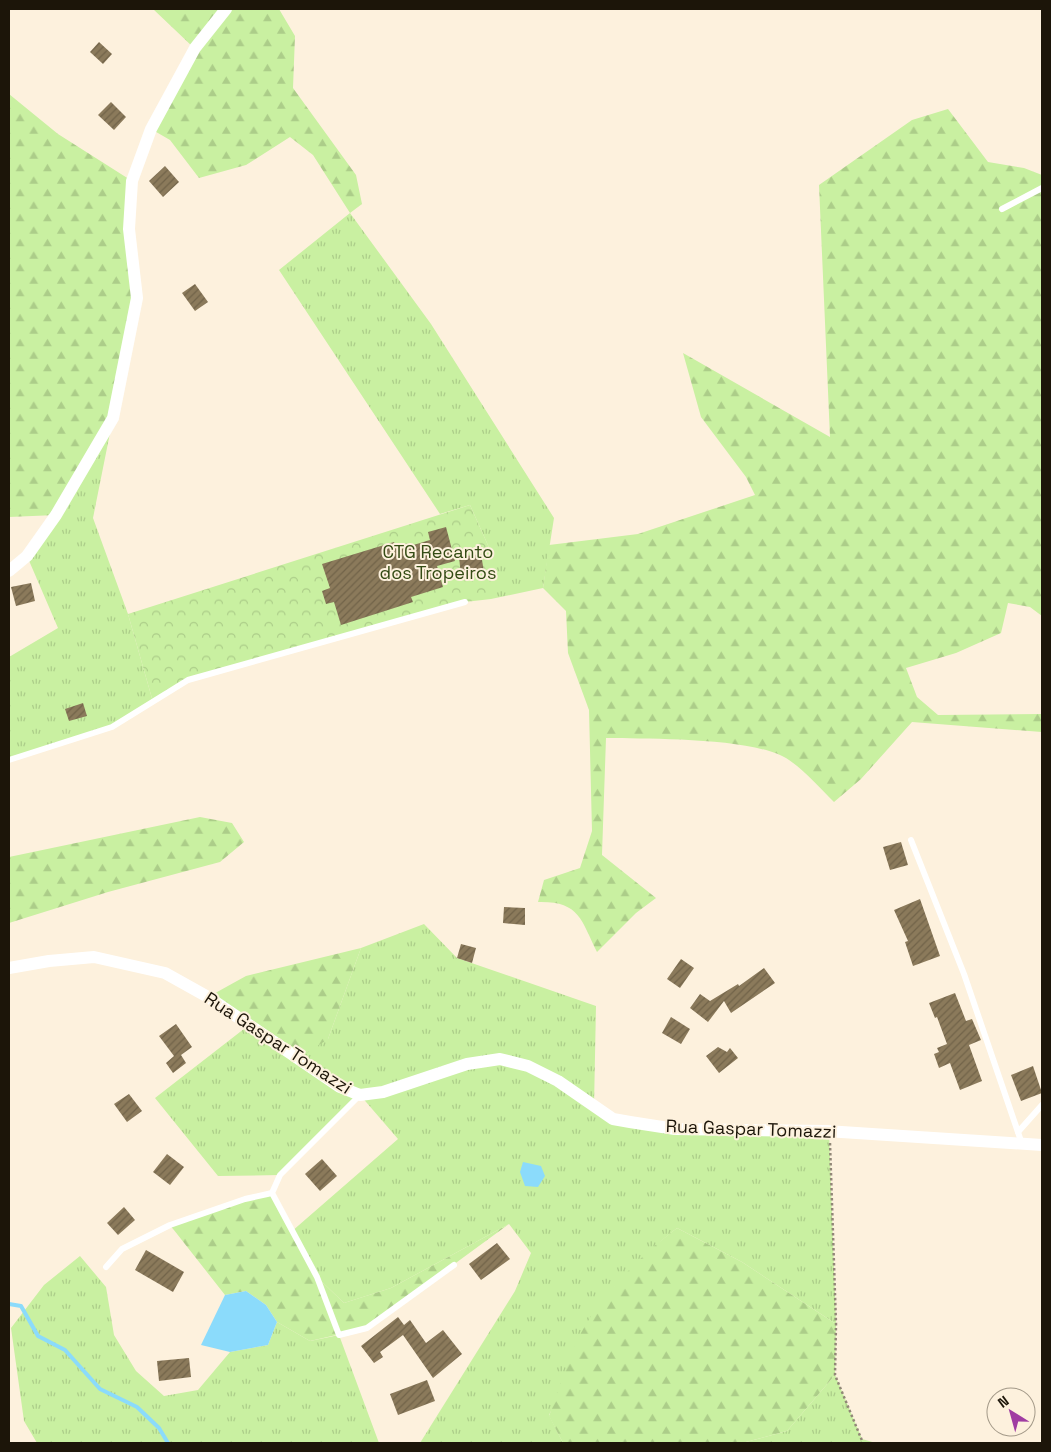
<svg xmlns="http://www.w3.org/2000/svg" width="1051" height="1452" viewBox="0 0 1051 1452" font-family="'Space Grotesk',sans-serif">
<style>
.grass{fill:url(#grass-tufts)}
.forest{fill:url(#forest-firs)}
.park{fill:url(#park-crowns)}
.water{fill:#8bdbfb}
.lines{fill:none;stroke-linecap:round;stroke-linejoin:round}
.stream{stroke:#8bdbfb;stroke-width:4}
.building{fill:url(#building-hatch)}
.path{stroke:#918777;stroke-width:2.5;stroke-dasharray:2.5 2.5;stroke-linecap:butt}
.lane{stroke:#fff;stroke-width:6}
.street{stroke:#fff;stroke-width:12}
.labels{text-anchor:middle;stroke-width:4;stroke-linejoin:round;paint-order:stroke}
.park-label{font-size:18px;fill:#334b14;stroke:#fdf1dd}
.street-label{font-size:18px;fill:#1c1509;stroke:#fdf1dd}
</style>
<defs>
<pattern id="grass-tufts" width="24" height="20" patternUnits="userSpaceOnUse" patternTransform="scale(1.25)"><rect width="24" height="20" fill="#c9f0a1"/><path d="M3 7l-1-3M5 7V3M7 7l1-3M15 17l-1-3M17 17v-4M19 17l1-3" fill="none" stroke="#accd89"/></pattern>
<pattern id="forest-firs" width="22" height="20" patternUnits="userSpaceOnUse" patternTransform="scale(1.25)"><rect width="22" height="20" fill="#c9f0a1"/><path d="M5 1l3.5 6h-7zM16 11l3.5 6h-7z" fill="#accd89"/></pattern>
<pattern id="park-crowns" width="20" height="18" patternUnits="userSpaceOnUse" patternTransform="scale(1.25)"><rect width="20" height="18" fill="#c9f0a1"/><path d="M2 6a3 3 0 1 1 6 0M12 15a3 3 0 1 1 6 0" fill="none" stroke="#accd89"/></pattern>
<pattern id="building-hatch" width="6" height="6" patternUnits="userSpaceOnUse" patternTransform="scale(1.25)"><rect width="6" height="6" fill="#8b7a5b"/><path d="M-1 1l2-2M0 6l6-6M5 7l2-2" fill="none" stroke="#716349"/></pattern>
</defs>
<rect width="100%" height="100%" fill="#fdf1dd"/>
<g class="grass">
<path d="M350,213L431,324L554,518L543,588L491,599V552L470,505L440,514L279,270Z"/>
<path d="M113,418L93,518L128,614L153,702L112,727L9,760V657L58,628L27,556Z"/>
<path d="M424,924L457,958L596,1006L594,1107L630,1122L829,1131L836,1324L742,1262L677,1228L661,1241L615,1286L549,1415L563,1443H420L515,1291L531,1253L509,1224L391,1288L344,1303L317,1277L291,1232L398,1139L360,1095L280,1175L218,1176L155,1098L249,1025L328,1039L361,948Z"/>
<path d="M80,1256L106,1287L114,1335L136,1371L164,1396L198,1390L230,1352L268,1345L277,1322L310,1341L339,1335L379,1443H37L24,1421L11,1328L44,1285Z"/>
<path d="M835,1375L862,1439L876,1443H742L787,1431Z"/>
</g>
<g class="forest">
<path d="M153,9H279L295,36L293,88L356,175L362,204L350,213L313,155L290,137L246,165L199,178L170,140L151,129L194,48Z"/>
<path d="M9,94L58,134L132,181L137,298L113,418L56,515L9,517Z"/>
<path d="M948,109L988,162L1024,168L1042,175V616L1030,607L1008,603L1001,633L956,653L906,668L917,697L938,715L1042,714V732L912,722L861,779L834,802C820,788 805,771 789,760C756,737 649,739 606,738L602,855L656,898L636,913L597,952C581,919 579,901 538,902L544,880L580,868L592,831L589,710L568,653L566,611L543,588L549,545L638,534L755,495L746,477L701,417L683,353L830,437L819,185L912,120Z"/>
<path d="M200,817L232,823L244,842L220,862L108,892L9,923V857Z"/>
<path d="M361,948L328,1039L298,1059L208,997L246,976Z"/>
<path d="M272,1193L317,1277L344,1303L391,1288L509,1224L367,1328L310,1341L277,1322L266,1305L246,1291L225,1295L170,1225Z"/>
<path d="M677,1228L742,1262L836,1324L835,1375L787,1431L742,1443H563L549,1416C559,1389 568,1359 581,1333C602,1294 642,1254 677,1228Z"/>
</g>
<path class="park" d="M470,505L491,552V599L465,602L188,680L153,702L128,614Z"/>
<g class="water">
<path d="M523,1162L541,1166L545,1176L538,1187L525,1186L520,1172Z"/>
<path d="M246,1291L266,1305L277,1322L268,1345L230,1352L201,1345L225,1295Z"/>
</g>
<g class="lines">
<path class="stream" d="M9,1304L21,1306L38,1336L65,1350L100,1389L137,1407L159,1428L168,1443"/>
</g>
<g class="building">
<path d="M99,42L112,54L103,64L90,52Z"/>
<path d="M111,102L126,117L114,130L98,115Z"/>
<path d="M165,166L179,182L163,197L149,181Z"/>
<path d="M195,284L208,302L195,311L182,293Z"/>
<path d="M446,527L455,561L437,566L443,587L411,597L413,602L341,625L334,602L326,604L322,591L330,588L322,564L394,542L397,550L430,540L428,532Z"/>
<path d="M481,554L484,572L461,575L459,557Z"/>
<path d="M31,583L35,601L16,606L11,587Z"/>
<path d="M83,703L87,716L69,721L65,709Z"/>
<path d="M901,842L908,865L890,870L883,847Z"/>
<path d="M920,899L940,956L913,966L905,942L908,941L894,910Z"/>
<path d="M504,907L525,908V925L503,923Z"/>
<path d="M461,944L476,948L472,963L457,958Z"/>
<path d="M681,959L694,968L680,988L667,979Z"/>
<path d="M764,968L775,983L731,1013L724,1001L708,1022L690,1008L700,994L710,1001L738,984L739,986Z"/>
<path d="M955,993L966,1021L972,1019L981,1040L969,1045L982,1081L960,1090L950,1063L939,1068L934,1054L939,1052L937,1048L947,1044L937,1017L935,1018L929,1003Z"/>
<path d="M671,1017L690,1029L681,1044L662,1033Z"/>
<path d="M176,1024L192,1047L181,1055L186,1063L173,1073L166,1063L174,1056L159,1036Z"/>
<path d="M718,1047L727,1052L730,1048L738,1058L719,1073L706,1056Z"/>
<path d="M1033,1066L1042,1093L1021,1101L1011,1075Z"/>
<path d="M129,1094L142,1111L127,1122L114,1104Z"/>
<path d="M167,1154L184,1167L170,1185L153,1172Z"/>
<path d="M322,1159L337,1176L320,1191L305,1174Z"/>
<path d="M124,1207L135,1220L118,1235L107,1223Z"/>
<path d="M497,1243L510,1259L481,1280L469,1264Z"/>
<path d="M146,1250L184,1272L173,1292L135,1270Z"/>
<path d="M398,1317L404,1325L410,1320L426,1343L443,1330L462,1354L433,1378L403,1335L380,1352L383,1357L374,1363L361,1346Z"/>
<path d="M189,1358L191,1377L159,1381L157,1361Z"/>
<path d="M427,1380L435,1401L398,1415L390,1394Z"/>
</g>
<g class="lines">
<path class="path" d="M830,1143L836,1324L835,1375L863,1443"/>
<g class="lane">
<path d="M1002,209L1042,188"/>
<path d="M9,760L112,727L188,680L465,602"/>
<path d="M911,840L964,974L1022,1144"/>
<path d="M360,1095L280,1175L272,1193L317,1277L339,1335L367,1328L454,1265"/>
<path d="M1018,1132L1042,1105"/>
<path d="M106,1267L122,1249L170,1225L245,1199L272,1193"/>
</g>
<g class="street">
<path d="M9,571L27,556L56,515L113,418L137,298L129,229L132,181L151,129L195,48L226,9"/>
<path d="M9,968L49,961L94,957L165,973L208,997L340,1087L360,1095L383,1092L467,1064L500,1059L528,1066L558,1081L613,1119L630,1122L675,1129L826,1131L1042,1145"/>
</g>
</g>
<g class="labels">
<g class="park-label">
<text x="438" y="558">CTG Recanto<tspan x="438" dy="21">dos Tropeiros</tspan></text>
</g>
<g class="street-label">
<text transform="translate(278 1043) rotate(33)" y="6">Rua Gaspar Tomazzi</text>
<text transform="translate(751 1129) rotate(2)" y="6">Rua Gaspar Tomazzi</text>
</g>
</g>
<rect width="1051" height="1452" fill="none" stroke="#1c1509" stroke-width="20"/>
<g transform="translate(1011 1412) rotate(323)"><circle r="24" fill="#fdf1dd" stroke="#a39988"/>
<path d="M0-4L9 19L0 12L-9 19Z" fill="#a03ca2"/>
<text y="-8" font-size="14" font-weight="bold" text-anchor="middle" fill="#1c1509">N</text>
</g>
</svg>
